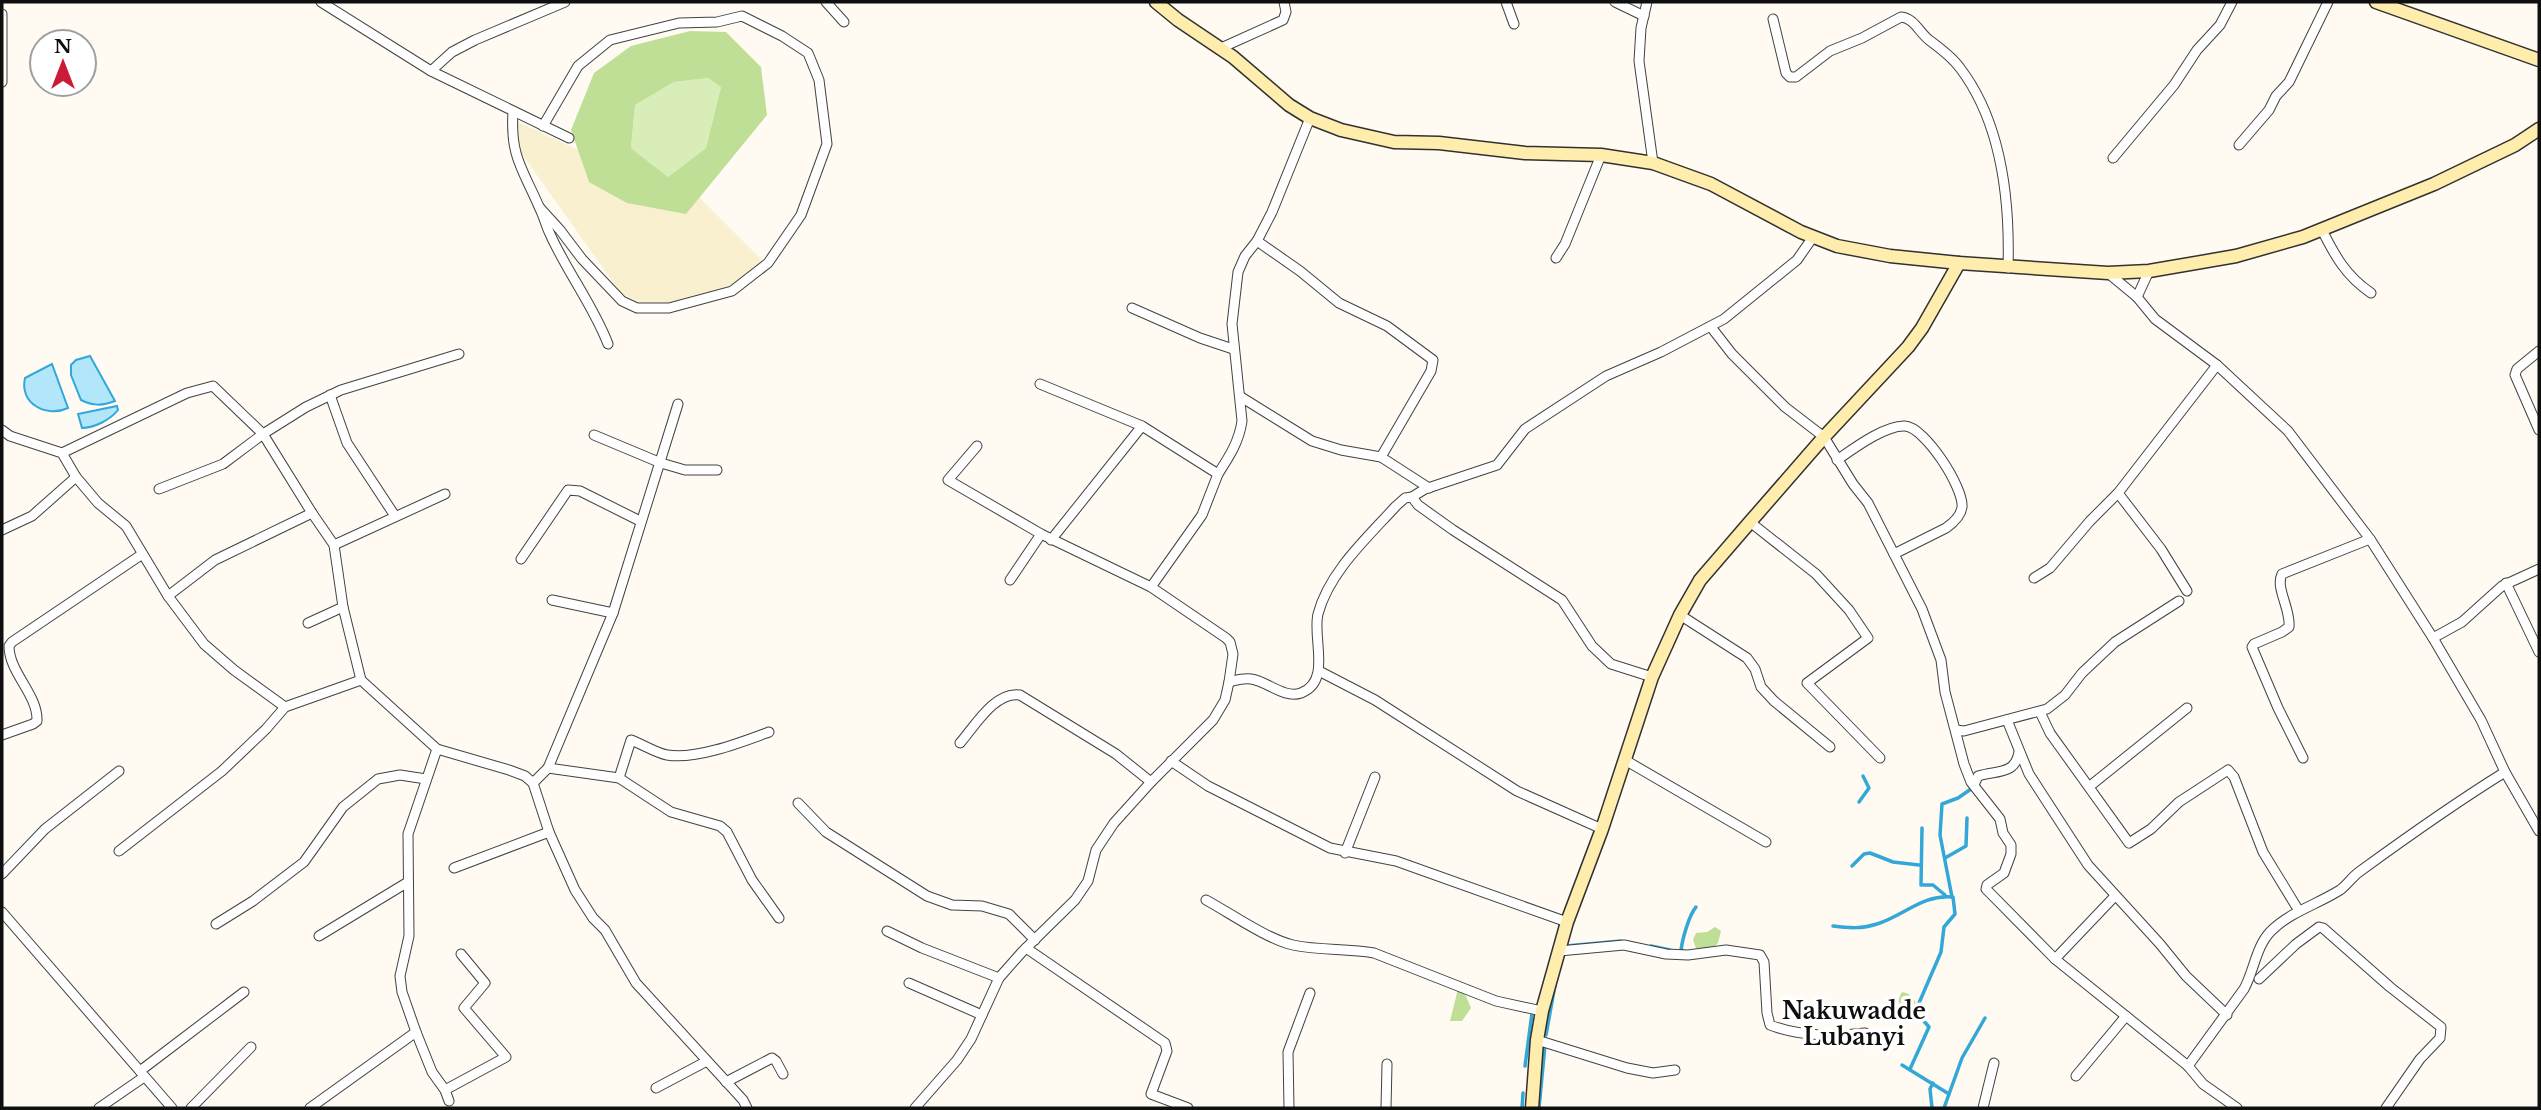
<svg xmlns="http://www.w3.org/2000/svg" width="2541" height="1110" viewBox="0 0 2541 1110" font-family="'Libre Baskerville',serif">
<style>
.farmland{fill:#f8f0cf}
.green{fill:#d9edb8}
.forest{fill:#bfdf96;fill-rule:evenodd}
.water{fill:#b2e7fb;stroke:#33a7d7;stroke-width:2}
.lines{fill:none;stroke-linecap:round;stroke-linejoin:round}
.stream{stroke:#33a7d7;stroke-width:3.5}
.street-casing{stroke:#424242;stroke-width:11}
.secondary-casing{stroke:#313131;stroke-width:15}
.street{stroke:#fff;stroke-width:9}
.secondary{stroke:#ffedad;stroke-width:12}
.labels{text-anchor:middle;stroke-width:7;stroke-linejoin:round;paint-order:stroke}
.quarter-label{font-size:23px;font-weight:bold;fill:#0f0f0f;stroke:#fff}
</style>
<rect width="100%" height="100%" fill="#fffbf2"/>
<path class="farmland" d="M516,121L578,150L589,182L686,214L699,197L764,262L734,284L669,304L643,305L621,293L522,154Z"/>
<path class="green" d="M708,78L721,87L706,148L668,177L631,148L635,105L674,82Z"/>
<g class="forest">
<path d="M690,31L726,32L761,67L767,115L686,214L627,203L589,182L571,130L594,73L631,46ZM708,78L721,87L706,148L668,177L631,148L635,105L674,82Z"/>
<path d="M1715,927L1721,931L1718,943L1710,951L1696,948L1693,940L1696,933L1707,932Z"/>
<path d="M1458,989L1466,996L1471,1008L1462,1021H1450Z"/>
<path d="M1902,992C1914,994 1915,1000 1918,1011L1915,1016H1905C1899,1007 1896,1001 1902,992Z"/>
</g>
<g class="water">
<path d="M90,356L115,401C102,406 93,406 81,400L71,375V365L76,360Z"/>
<path d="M52,364L68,408C47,418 19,404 25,378Z"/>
<path d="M117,406L118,410C110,420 94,428 82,428L78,414Z"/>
</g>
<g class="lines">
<g class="stream">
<path d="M1859,802L1869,788L1863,776"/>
<path d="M1922,828L1921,885H1933L1945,895"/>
<path d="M1945,858L1966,846L1967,818"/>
<path d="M1852,866L1864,854L1870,853L1893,862L1919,865"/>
<path d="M1952,897L1940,835L1942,804L1958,798L1971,789"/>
<path d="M1833,926C1849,928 1862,929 1877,924C1904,916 1922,894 1953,897L1955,914L1944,927L1941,952L1919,1003L1923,1020L1929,1027L1910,1069"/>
<path d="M1566,946L1621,941"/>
<path d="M1651,946L1670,950"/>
<path d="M1684,951H1681C1682,940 1689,915 1696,907"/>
<path d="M1546,1035L1555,985"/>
<path d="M1902,1065L1949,1094"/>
<path d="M1525,1066L1532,1013"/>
<path d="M1522,1108L1523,1093"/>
<path d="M1539,1108L1545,1045"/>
<path d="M1932,1108L1930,1089L1933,1083"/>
<path d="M1944,1108L1962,1058L1985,1018"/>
</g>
<g class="street-casing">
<g id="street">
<path d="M321,2L431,71L569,138"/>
<path d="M826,2L844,22"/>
<path d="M1506,2L1514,24"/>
<path d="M1615,2L1644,16"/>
<path d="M1647,2L1641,28L1639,61L1653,163"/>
<path d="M2,14V82"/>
<path d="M1773,19L1786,73L1790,77H1796L1830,51L1862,38L1901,17C1914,18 1919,32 1929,40C1940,48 1952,57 1960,68C2002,123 2010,201 2008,268"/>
<path d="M1221,48L1283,20L1286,12L1284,2"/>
<path d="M431,71L452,52L475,40L565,2"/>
<path d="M513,112C510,157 523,169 540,209C544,217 546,226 550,234C567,272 593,305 608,344"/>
<path d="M2239,145L2269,110L2276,96L2289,82L2328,2"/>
<path d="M2113,158L2174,85L2197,50L2220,25L2232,2"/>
<path d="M540,208L560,230L582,259L622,301L637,308H669L732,291L768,263L801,215L827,144L819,80L808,53L782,36L742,16L717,22L679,23L610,40L578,66L543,126"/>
<path d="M2322,230C2335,256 2346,276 2371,293"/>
<path d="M1257,241L1300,271L1339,303L1387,326L1433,360L1431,371L1381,457"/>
<path d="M1556,258L1565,244L1601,155"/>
<path d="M2108,273L2137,297L2155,319L2217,365L2288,431L2370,539L2433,638L2481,720L2505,772L2539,831"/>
<path d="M2137,297L2149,271"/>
<path d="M1132,308L1200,338L1233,349"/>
<path d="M1711,327L1732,354L1785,407L1824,437L1853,484L1868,503L1922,609L1941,660L1945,692L1964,764L1971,782L2000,819L2003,833L2011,845V854L2004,873L1987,885L1986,889L2055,959"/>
<path d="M2539,351L2517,369L2515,375L2539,430"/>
<path d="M1040,384L1142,426L1218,474L1202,515L1151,587"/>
<path d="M330,395L347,443L395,516"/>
<path d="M1241,397L1312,441L1341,450L1381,457L1429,488"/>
<path d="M2,430L10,436L62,453L76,477L98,503L126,526L168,596L204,644L234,670L285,707"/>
<path d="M594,435L661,463L685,470H717"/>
<path d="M62,453L187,393L213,386L263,434L312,513L334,545L343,607L361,680L437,749L509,770L525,776L533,783L549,832L575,890L593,918L605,930L636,983L743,1100L747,1108"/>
<path d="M1837,460C1853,449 1885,425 1905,426C1925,427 1964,488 1962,507C1961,516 1953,523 1946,528L1894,554"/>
<path d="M1218,474C1229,457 1239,442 1242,421L1232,324L1238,272L1245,256L1257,241L1272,212L1310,118"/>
<path d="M159,489L223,464L263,434L306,407L341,390L459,354"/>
<path d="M2118,493L2161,549L2187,591"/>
<path d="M1412,497L1418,505L1453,530L1562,600L1592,646L1611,664L1652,677"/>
<path d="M1750,522L1816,574L1849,610L1868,638L1807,683L1880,758"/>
<path d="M2,530L32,516L76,477"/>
<path d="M1051,540L1142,426"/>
<path d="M334,545L445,494"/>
<path d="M521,559L568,490L580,491L640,521"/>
<path d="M2034,578L2050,568L2090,521L2118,493L2217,365"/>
<path d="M1010,580L1041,534"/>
<path d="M2506,583L2539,652"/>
<path d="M168,596L215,560L312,513"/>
<path d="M552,600L613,613"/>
<path d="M1680,615L1747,658L1755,669L1761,687L1774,701L1830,747"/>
<path d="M308,623L343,607"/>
<path d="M2433,638L2462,622L2502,586L2539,569"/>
<path d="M1319,671L1375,700L1517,791L1602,829"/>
<path d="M1229,682C1236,680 1244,678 1251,679C1267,681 1284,699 1301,693C1332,681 1312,638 1318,614C1329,572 1367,538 1396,506L1405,498L1412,497L1425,489L1497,465L1525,429L1606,376L1661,352L1724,319L1797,260L1813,237"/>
<path d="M2040,712L2050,733L2129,843L2151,829L2179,802L2228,770L2234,777L2263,852L2299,911"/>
<path d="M2007,720L2029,774L2088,865L2160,944L2186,976L2227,1015"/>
<path d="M1956,730L1964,731L2047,709L2065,695L2082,673L2115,642L2179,601"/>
<path d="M2,735L33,724L37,721C38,694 9,673 9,646L12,642L141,555"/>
<path d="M960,743C975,726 995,691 1020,695L1116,754L1151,782"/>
<path d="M437,749L408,834L409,936L400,976L402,992L416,1032L432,1072L445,1090L449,1101"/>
<path d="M2303,758L2278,708L2252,647L2254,644L2282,632L2289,627C2291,609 2275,588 2282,574L2370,539"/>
<path d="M1625,760L1766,842"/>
<path d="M1171,761L1208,786L1330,848L1396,861L1567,922"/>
<path d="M548,768L619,778L671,812L720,826L727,832L752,880L779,918"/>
<path d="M619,778L631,740C642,744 656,753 667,755C696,760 742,742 769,732"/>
<path d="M533,783L548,768L613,613L678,404"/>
<path d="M1974,785L1978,776C1998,770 2015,775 2019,752"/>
<path d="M2090,786L2187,708"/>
<path d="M798,803L826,832L927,896L952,905L982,906L1009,914L1035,940"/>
<path d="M119,851L222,771L266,729L285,707L361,680"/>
<path d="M1345,853L1375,777"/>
<path d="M454,868L549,832"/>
<path d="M2,874L45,829L119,771"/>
<path d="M2115,896L2055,959L2188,1066L2203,1084L2237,1108"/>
<path d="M1206,900C1230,913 1267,939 1293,945C1320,951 1347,948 1374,953L1496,1001L1542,1011"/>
<path d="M2,912L172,1108"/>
<path d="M216,924L253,901L304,862L343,807L378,779L400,775L426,779"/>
<path d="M887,931L922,948L999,978"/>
<path d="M319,936L408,882"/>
<path d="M1026,948L1165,1043L1167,1051L1151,1094L1188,1108"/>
<path d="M1559,951L1624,945L1666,954L1688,955L1726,950L1760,955L1764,962L1767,1013L1770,1025C1798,1036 1836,1037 1865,1033"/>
<path d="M2259,979L2296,944L2319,927L2323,928L2390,987L2441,1027L2440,1038L2420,1059L2386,1108"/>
<path d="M909,983L982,1015"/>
<path d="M1537,1040L1627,1068L1653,1073L1675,1070"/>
<path d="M2188,1066L2244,989C2254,971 2256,946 2271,931C2290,912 2318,904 2340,890C2347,885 2352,877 2359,872C2407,837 2455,803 2505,772"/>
<path d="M140,1071L244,992"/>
<path d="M2076,1076L2126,1016"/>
<path d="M726,1082L772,1058L776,1061L783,1074"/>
<path d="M656,1088L707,1061"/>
<path d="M445,1090L506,1057L464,1008L485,983L461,954"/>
<path d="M99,1108L144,1077"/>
<path d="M191,1108L251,1047"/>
<path d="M310,1108L416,1032"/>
<path d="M915,1108L957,1060L971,1039L999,978L1022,952L1075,900L1088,881L1096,850L1114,823L1151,782L1213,720L1225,700L1229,682L1233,654L1230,642L1226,638L1151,587L1041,534L948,480L977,446"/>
<path d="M1289,1108L1288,1052L1310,993"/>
<path d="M1386,1108L1387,1064"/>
<path d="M1983,1108L1994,1063"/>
</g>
</g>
<g class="secondary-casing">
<g id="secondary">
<path d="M1156,2L1178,20L1233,57L1289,105L1310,118L1341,130L1394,142L1439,143L1525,153L1601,155L1653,163L1711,184L1801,232L1837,246L1890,256L1959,263L2108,273L2149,271L2236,256L2303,237L2434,184L2515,145L2539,129"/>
<path d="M2376,2L2539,60"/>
<path d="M1532,1108L1537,1040L1542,1011L1567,922L1602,829L1652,677L1680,615L1700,580L1750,522L1824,437L1908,347L1922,328L1959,263"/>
</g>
</g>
<use href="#street" class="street"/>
<use href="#secondary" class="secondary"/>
</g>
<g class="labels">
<g class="quarter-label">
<text x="1854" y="1019">Nakuwadde<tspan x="1854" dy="26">Lubanyi</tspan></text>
</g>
</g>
<rect width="2541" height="1110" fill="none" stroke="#0f0f0f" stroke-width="7"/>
<g transform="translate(63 63)"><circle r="33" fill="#ffffff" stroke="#9f9f9f" stroke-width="2"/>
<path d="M0-5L12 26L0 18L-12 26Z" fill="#cb1c37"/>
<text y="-10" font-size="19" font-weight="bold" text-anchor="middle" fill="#0f0f0f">N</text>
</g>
</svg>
